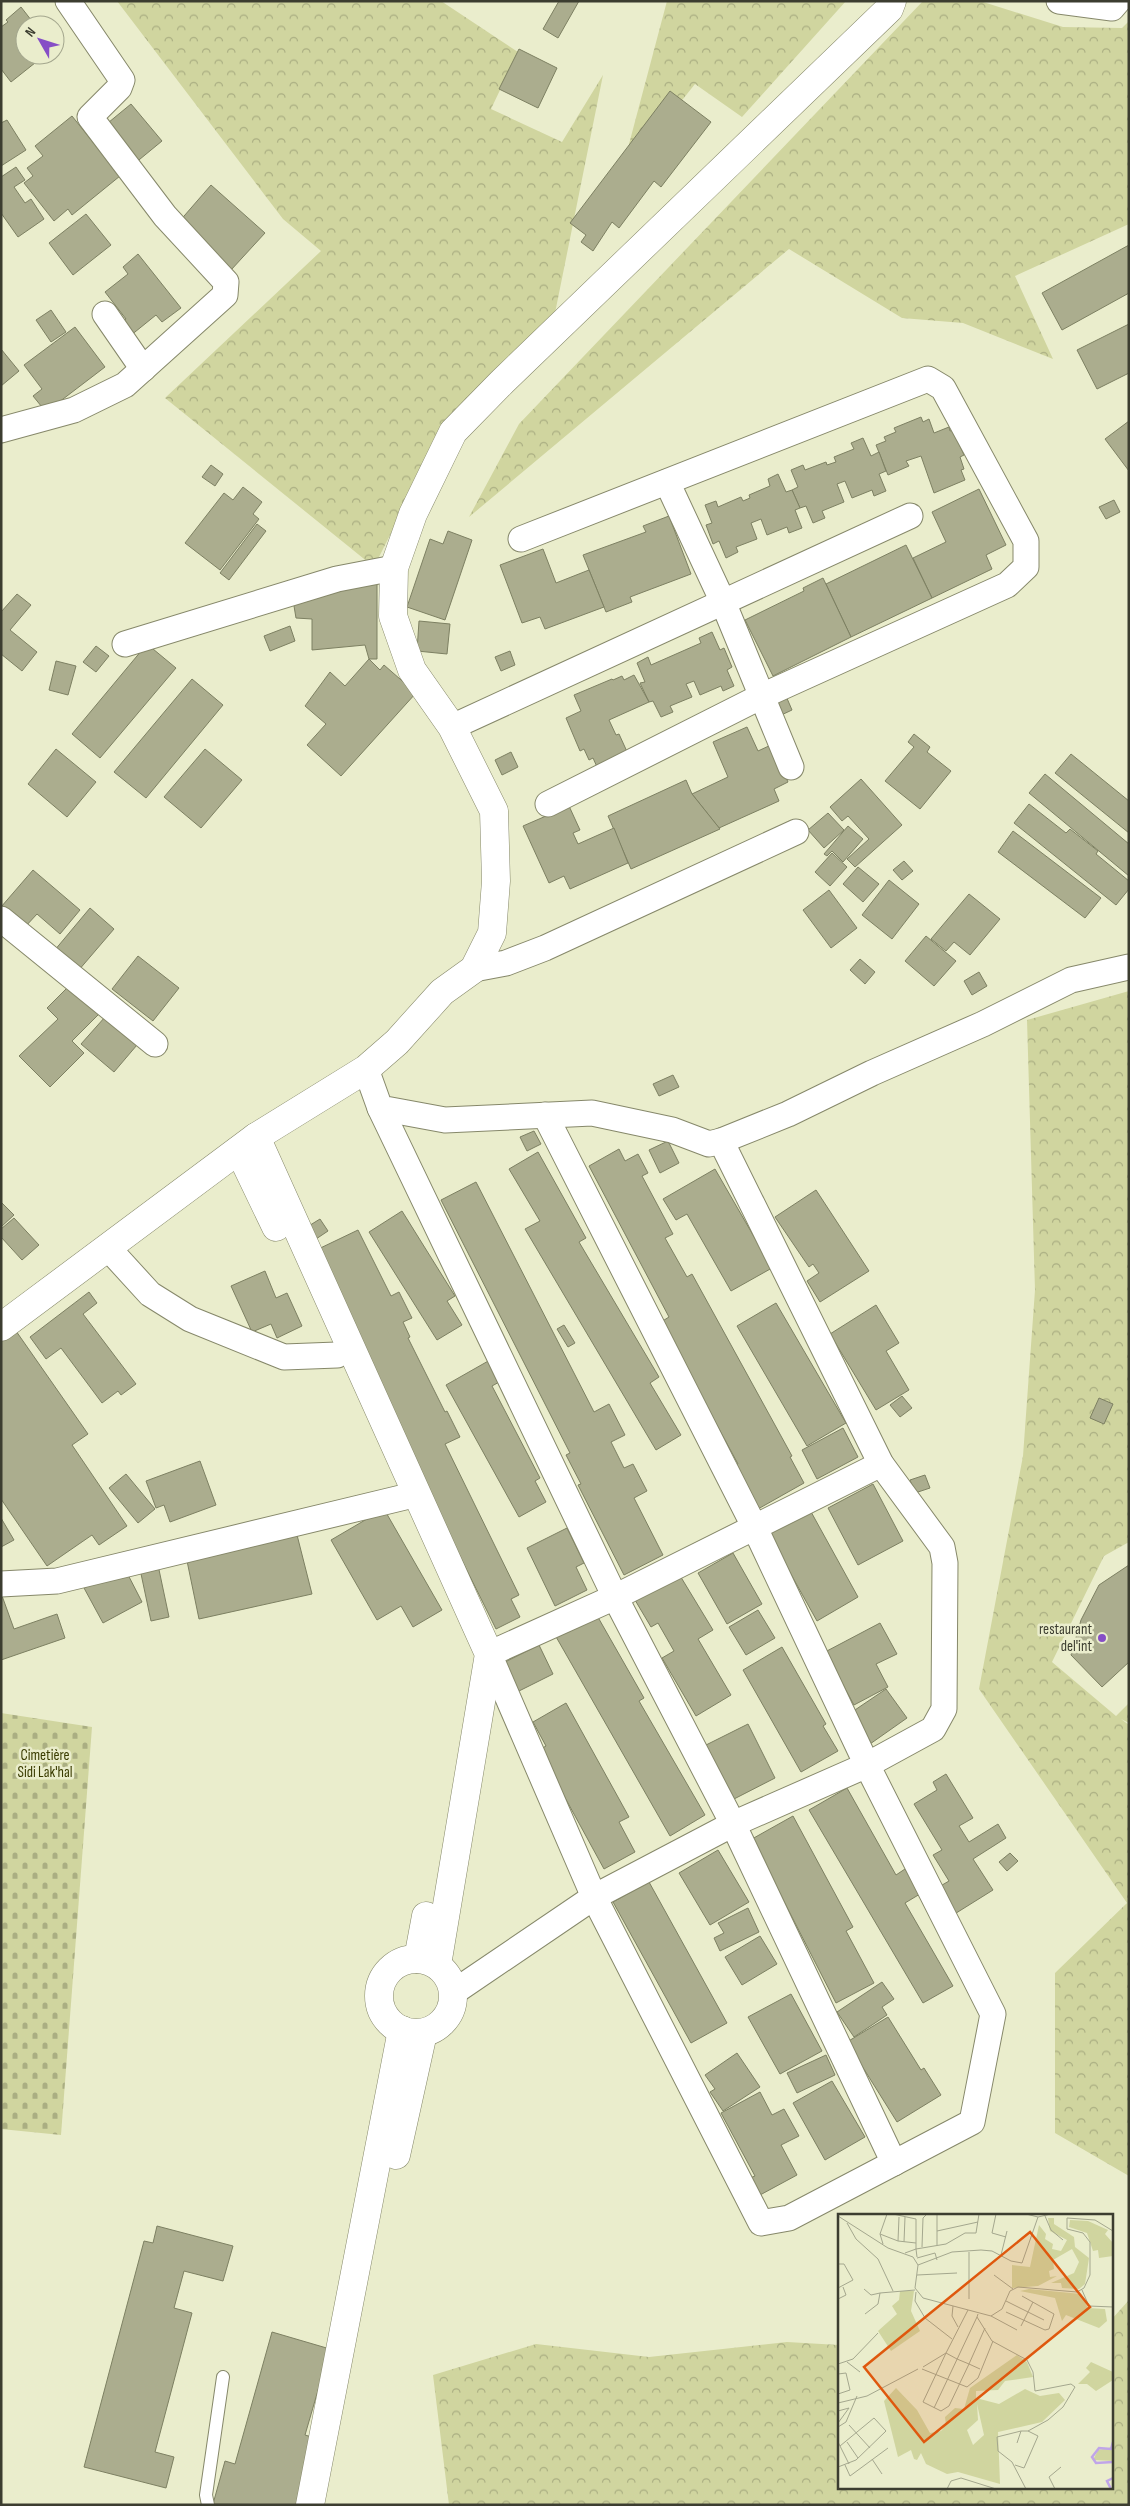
<svg xmlns="http://www.w3.org/2000/svg" width="1130" height="2506" viewBox="0 0 1130 2506" font-family="'Sofia Sans Condensed',sans-serif">
<style>
.forest{fill:url(#forest-crowns)}
.cemetery{fill:url(#cemetery-stones)}
.building{fill:#abad8e;stroke:#7d8062}
.lines{fill:none;stroke-linecap:round;stroke-linejoin:round}
.lane-casing{stroke:#86886a;stroke-width:14}
.street-casing{stroke:#86886a;stroke-width:27}
.secondary-casing{stroke:#86886a;stroke-width:29}
.lane{stroke:#fff;stroke-width:12}
.street{stroke:#fff;stroke-width:25}
.secondary{stroke:#fff;stroke-width:28}
.poi-dot{fill:#864ec6;stroke:#eaedcc;stroke-width:2}
.labels{text-anchor:middle;stroke-width:5;stroke-linejoin:round;paint-order:stroke}
.poi-label{font-size:15px;fill:#3c3d30;stroke:#eaedcc;text-anchor:end}
.park-label{font-size:15px;fill:#3a3c00;stroke:#eaedcc}
.inset-river{fill:none;stroke:#c0a5e8;stroke-width:2.5}
.inset-road{fill:none;stroke:#a4a78e;stroke-width:1}
.view{fill:#df580e;fill-opacity:0.15;stroke:#df580e;stroke-width:2.5}
.inset-edge{fill:none;stroke:#3c3d30;stroke-width:2.5}
</style>
<defs>
<pattern id="forest-crowns" width="20" height="18" patternUnits="userSpaceOnUse" patternTransform="scale(1.25)"><rect width="20" height="18" fill="#d0d59f"/><path d="M2 6a3 3 0 1 1 6 0M12 15a3 3 0 1 1 6 0" fill="none" stroke="#aaae82"/></pattern>
<pattern id="cemetery-stones" width="16" height="16" patternUnits="userSpaceOnUse" patternTransform="scale(1.25)"><rect width="16" height="16" fill="#d0d59f"/><path d="M2 7V4a2 2 0 0 1 4 0v3zM10 15v-3a2 2 0 0 1 4 0v3z" fill="#aaae82"/></pattern>
</defs>
<rect width="100%" height="100%" fill="#eaedcc"/>
<g class="forest">
<path d="M117,1H441L518,52L491,109L562,142L603,75L554,318L441,433L374,567L165,398L321,251L283,219Z"/>
<path d="M667,1H846L742,117L695,84L620,178Z"/>
<path d="M923,1H980L1063,27L1122,28L1129,21V224L1015,276L1053,359L963,323L902,318L789,249L469,517L519,424Z"/>
<path d="M1129,991V1542L1104,1556L1052,1662L1116,1716L1129,1703V1723L1121,1719L1129,1725V2176L1055,2133V1973L1127,1903L979,1689L1023,1456L1035,1290L1027,1020Z"/>
<path d="M1129,2300V2505H449L433,2375L536,2344L649,2357L787,2342L839,2345V2487H1111V2320Z"/>
</g>
<path class="cemetery" d="M1,1713L92,1727L61,2135L1,2129Z"/>
<g class="building">
<path d="M559,1H579L558,38L543,29Z"/>
<path d="M21,7L35,25H25V55H45L11,82L1,69V27L8,22L6,20Z"/>
<path d="M519,49L557,68L538,108L499,89Z"/>
<path d="M670,91L711,122L661,187L654,181L619,228L612,222L593,251L581,242L586,235L570,223Z"/>
<path d="M131,104L162,141L134,164L103,127Z"/>
<path d="M72,116L120,176L72,215L68,209L54,221L24,183L33,176L27,168L43,156L35,146Z"/>
<path d="M7,120L26,150L1,166V123Z"/>
<path d="M16,167L25,180L14,187L25,203L31,199L44,219L18,237L1,213V177Z"/>
<path d="M211,185L265,233L231,270L178,223Z"/>
<path d="M86,214L111,245L73,275L49,243Z"/>
<path d="M1129,245V293L1062,330L1042,293Z"/>
<path d="M138,254L181,308L162,322L156,315L130,336L120,323L126,319L105,292L128,274L123,267Z"/>
<path d="M51,310L66,332L51,342L36,320Z"/>
<path d="M1129,324V373L1097,389L1077,350Z"/>
<path d="M75,327L105,367L46,412L33,396L42,389L24,365Z"/>
<path d="M1,349L19,371L1,386Z"/>
<path d="M921,417L923,422L929,419L934,433L949,427L950,431L953,430L964,455L960,457L964,469L961,470L965,480L934,493L921,456L906,461L909,466L888,475L876,445L886,441L884,437L896,432L894,428Z"/>
<path d="M1129,421V471L1105,439Z"/>
<path d="M863,438L871,456L879,452L886,471L879,474L886,491L874,496L872,490L852,498L845,481L837,484L844,502L822,511L825,518L813,523L806,506L800,508L792,490L798,487L791,470L803,465L805,470L826,462L827,465L836,462L834,457L854,449L851,443Z"/>
<path d="M211,465L223,474L215,486L202,477Z"/>
<path d="M778,474L786,492L792,490L800,508L795,510L802,528L789,533L787,527L767,535L761,519L751,523L757,539L736,547L738,552L726,558L719,541L713,544L706,525L712,523L705,505L716,501L718,507L741,497L743,501L750,498L749,495L770,486L768,479Z"/>
<path d="M243,487L262,502L253,514L259,519L220,570L185,543L224,493L233,500Z"/>
<path d="M979,489L1006,545L986,555L992,569L932,598L913,558L946,542L932,512Z"/>
<path d="M1114,500L1120,512L1106,519L1099,507Z"/>
<path d="M669,516L691,574L630,597L632,602L606,612L583,555L646,532L643,526Z"/>
<path d="M257,524L266,531L229,580L220,573Z"/>
<path d="M448,531L472,540L445,620L407,607L430,539L443,544Z"/>
<path d="M906,545L932,598L851,637L826,584Z"/>
<path d="M543,549L556,583L589,570L604,607L545,629L540,617L522,623L500,565Z"/>
<path d="M377,576V659H369L365,645L312,650V619L296,618L293,600Z"/>
<path d="M823,578L851,637L773,676L745,620L804,591L803,588Z"/>
<path d="M17,594L31,605L10,630L37,652L22,671L1,654V612Z"/>
<path d="M419,621L450,624L447,654L417,651Z"/>
<path d="M290,626L295,641L270,651L264,636Z"/>
<path d="M712,632L720,650L724,648L732,667L727,670L734,686L723,691L721,686L700,695L694,681L686,684L692,697L670,706L673,712L661,717L653,701L649,702L640,683L645,682L637,663L648,657L651,665L701,643L699,638Z"/>
<path d="M147,644L176,668L100,758L72,734Z"/>
<path d="M96,646L109,656L96,672L83,662Z"/>
<path d="M510,651L515,665L501,671L495,657Z"/>
<path d="M369,659L380,670L384,665L416,693L341,776L307,745L326,724L305,706L330,672L345,686Z"/>
<path d="M56,661L76,666L68,695L49,690Z"/>
<path d="M634,675L649,702L609,720L616,735L619,734L629,756L598,769L593,758L589,760L584,749L580,751L566,718L581,711L574,695L612,679L613,680L622,676L624,680Z"/>
<path d="M192,679L223,705L146,798L114,772Z"/>
<path d="M786,696L792,710L777,717L771,703Z"/>
<path d="M747,727L758,751L771,745L788,782L774,789L779,801L719,828L692,794L728,777L713,742Z"/>
<path d="M914,734L930,747L927,752L951,771L920,809L885,781L914,747L908,742Z"/>
<path d="M56,749L96,782L67,817L28,784Z"/>
<path d="M205,749L242,780L201,828L164,797Z"/>
<path d="M511,752L518,767L502,775L495,760Z"/>
<path d="M1071,754L1129,801V833L1055,773Z"/>
<path d="M1045,774L1129,844V876L1029,793Z"/>
<path d="M861,779L902,825L855,867L847,859L869,839L848,816L842,821L830,807Z"/>
<path d="M686,780L692,794L720,829L631,869L608,816Z"/>
<path d="M1029,804L1066,833L1070,829L1098,851L1096,854L1129,881V889L1116,905L1014,823Z"/>
<path d="M569,806L580,830L573,833L578,844L614,828L628,863L570,889L564,876L549,883L523,826Z"/>
<path d="M828,813L844,830L824,848L808,830Z"/>
<path d="M848,826L863,839L843,862L832,851L827,856L824,854Z"/>
<path d="M1013,831L1101,898L1085,918L998,852Z"/>
<path d="M832,853L847,867L830,886L815,872Z"/>
<path d="M904,861L913,871L902,880L893,870Z"/>
<path d="M858,867L879,884L863,902L843,884Z"/>
<path d="M33,870L80,910L60,934L37,914L25,927L1,907Z"/>
<path d="M889,880L919,904L892,939L862,915Z"/>
<path d="M829,890L857,928L831,948L803,910Z"/>
<path d="M969,894L1000,919L970,955L954,942L946,951L931,939Z"/>
<path d="M90,908L114,929L78,971L54,951Z"/>
<path d="M926,936L956,961L934,986L905,961Z"/>
<path d="M138,956L179,988L153,1021L112,989Z"/>
<path d="M860,959L875,972L865,984L850,970Z"/>
<path d="M979,972L987,986L972,995L964,981Z"/>
<path d="M70,985L99,1014L72,1041L84,1053L50,1087L19,1056L58,1019L47,1008Z"/>
<path d="M105,1017L137,1045L114,1072L81,1044Z"/>
<path d="M673,1075L679,1087L659,1096L653,1084Z"/>
<path d="M534,1131L541,1144L527,1151L520,1137Z"/>
<path d="M668,1141L679,1163L660,1173L649,1150Z"/>
<path d="M619,1149L625,1161L638,1154L648,1173L642,1176L673,1234L665,1238L687,1277L692,1274L792,1456L790,1457L804,1483L758,1509L735,1466L738,1464L661,1322L669,1317L589,1166Z"/>
<path d="M538,1152L586,1238L579,1242L659,1377L650,1383L681,1435L656,1450L525,1229L540,1221L509,1169Z"/>
<path d="M715,1169L772,1268L731,1291L687,1214L676,1220L663,1199Z"/>
<path d="M476,1182L594,1412L609,1404L625,1435L611,1442L624,1468L633,1464L647,1491L634,1498L663,1555L624,1575L578,1485L581,1484L566,1455L570,1453L441,1200Z"/>
<path d="M816,1190L869,1271L820,1302L807,1281L819,1273L813,1264L809,1267L775,1217Z"/>
<path d="M1,1202L14,1215L1,1227Z"/>
<path d="M402,1211L455,1296L447,1301L462,1325L437,1340L369,1232Z"/>
<path d="M14,1218L39,1245L22,1260L1,1237V1229Z"/>
<path d="M320,1219L328,1231L316,1239L307,1227Z"/>
<path d="M358,1230L391,1296L399,1292L412,1318L403,1322L410,1337L408,1338L445,1412L447,1411L460,1437L445,1444L519,1595L511,1599L520,1617L496,1629L310,1253Z"/>
<path d="M265,1271L276,1298L287,1293L302,1326L277,1338L271,1324L252,1332L231,1286Z"/>
<path d="M89,1292L97,1303L83,1314L136,1384L121,1395L118,1391L102,1403L61,1348L46,1359L30,1337Z"/>
<path d="M776,1303L846,1423L807,1446L737,1326Z"/>
<path d="M876,1305L899,1343L886,1351L909,1390L876,1410L830,1334Z"/>
<path d="M564,1325L575,1343L568,1347L557,1329Z"/>
<path d="M16,1331L88,1434L72,1445L127,1526L99,1545L92,1535L47,1566L1,1499V1341Z"/>
<path d="M490,1360L501,1381L492,1386L540,1478L535,1481L546,1502L519,1517L446,1385Z"/>
<path d="M902,1396L912,1408L900,1417L890,1405Z"/>
<path d="M1099,1398L1113,1404L1104,1424L1090,1418Z"/>
<path d="M843,1428L858,1457L817,1479L802,1450Z"/>
<path d="M200,1461L216,1505L170,1522L164,1505L156,1508L146,1481Z"/>
<path d="M126,1474L155,1509L138,1523L109,1488Z"/>
<path d="M925,1475L930,1488L915,1493L910,1480Z"/>
<path d="M873,1484L903,1541L858,1565L828,1508Z"/>
<path d="M384,1509L442,1610L413,1627L401,1606L377,1620L331,1540Z"/>
<path d="M810,1510L858,1597L817,1621L768,1533Z"/>
<path d="M1,1518L14,1540L1,1547Z"/>
<path d="M567,1528L584,1563L576,1567L587,1590L555,1606L527,1548Z"/>
<path d="M296,1531L312,1594L199,1619L186,1556Z"/>
<path d="M733,1553L762,1604L727,1624L698,1573Z"/>
<path d="M158,1565L169,1617L151,1621L140,1569Z"/>
<path d="M1129,1565V1662L1102,1687L1071,1655L1081,1620L1099,1585Z"/>
<path d="M124,1567L142,1602L103,1623L84,1588Z"/>
<path d="M679,1574L713,1630L698,1639L731,1695L696,1716L662,1658L674,1651L658,1623L651,1627L635,1600Z"/>
<path d="M1,1593L14,1629L57,1614L65,1638L1,1660Z"/>
<path d="M758,1610L775,1638L746,1655L729,1627Z"/>
<path d="M595,1612L644,1698L639,1701L705,1815L670,1836L555,1635Z"/>
<path d="M880,1623L897,1654L876,1664L888,1687L854,1705L825,1652Z"/>
<path d="M539,1645L553,1674L515,1693L501,1664Z"/>
<path d="M782,1647L826,1724L823,1726L838,1751L801,1772L743,1670Z"/>
<path d="M886,1689L907,1718L870,1744L849,1714Z"/>
<path d="M566,1703L629,1817L619,1822L635,1852L604,1869L539,1750L546,1746L533,1722Z"/>
<path d="M748,1724L775,1778L734,1799L706,1745Z"/>
<path d="M946,1774L973,1818L959,1826L969,1842L998,1824L1006,1838L973,1859L993,1890L953,1915L937,1888L949,1881L933,1855L942,1850L914,1804L937,1790L933,1782Z"/>
<path d="M847,1788L896,1875L905,1869L920,1894L905,1903L953,1986L923,2003L809,1810Z"/>
<path d="M793,1816L853,1927L846,1931L874,1983L836,2003L752,1839Z"/>
<path d="M718,1850L749,1902L710,1925L679,1873Z"/>
<path d="M1010,1853L1018,1861L1007,1871L999,1862Z"/>
<path d="M649,1882L727,2023L691,2043L613,1902Z"/>
<path d="M748,1908L759,1932L720,1951L714,1938L724,1933L718,1923Z"/>
<path d="M760,1936L777,1964L742,1985L725,1957Z"/>
<path d="M882,1982L894,1999L882,2007L887,2015L854,2037L837,2012Z"/>
<path d="M791,1994L822,2051L780,2074L748,2017Z"/>
<path d="M888,2017L921,2070L924,2068L941,2095L897,2122L847,2042Z"/>
<path d="M737,2053L760,2087L723,2111L710,2092L715,2089L705,2075Z"/>
<path d="M826,2055L835,2075L797,2093L787,2073Z"/>
<path d="M832,2081L865,2137L825,2160L793,2103Z"/>
<path d="M760,2092L772,2115L784,2109L799,2136L781,2145L797,2175L760,2195L750,2178L755,2176L721,2113Z"/>
<path d="M157,2226L233,2246L223,2281L184,2271L174,2308L192,2313L155,2452L174,2457L166,2488L84,2467L144,2241L153,2243Z"/>
<path d="M272,2332L330,2349L305,2435L315,2438L296,2505L213,2504L225,2461L235,2464Z"/>
</g>
<g class="lines">
<g class="lane-casing">
<path id="lane" d="M208,2505L206,2495L223,2377"/>
</g>
<g class="street-casing">
<g id="street">
<path d="M1059,1L1112,8L1118,1"/>
<path d="M105,314L143,369"/>
<path d="M1,430L74,410L125,385L225,295L226,282L165,216L90,117L119,88L122,80L68,1"/>
<path d="M667,482L723,602L791,767"/>
<path d="M521,539L928,379L943,388L1026,541V567L1007,585L762,696L548,804"/>
<path d="M125,644L337,579L394,568"/>
<path d="M452,727L910,516"/>
<path d="M1,919L155,1044"/>
<path d="M474,969L506,963L545,948L796,832"/>
<path d="M366,1069L380,1108L445,1120L592,1113L672,1130L709,1144L721,1141L788,1114L872,1073L983,1024L1071,980L1129,967"/>
<path d="M380,1108L615,1597L733,1824L894,2163"/>
<path d="M545,1115L754,1526L867,1765L993,2014L972,2122L789,2218L761,2223L594,1897L489,1654L615,1597L881,1464"/>
<path d="M108,1248L150,1294L190,1319L284,1357L337,1355"/>
<path d="M1,1584L57,1581L405,1497"/>
<path d="M454,1992L594,1897L733,1824L867,1765L933,1729L944,1709L945,1563L942,1547L881,1464L721,1141"/>
</g>
</g>
<g class="secondary-casing">
<g id="secondary">
<path d="M256,1137L489,1654L437,1965"/>
<path d="M239,1150L276,1227"/>
<path d="M1,1327L256,1137L366,1069L397,1042L442,992L474,969L492,933L496,881L494,811L452,727L412,670L393,616L394,568L413,514L453,432L502,382L889,9L892,1"/>
<path d="M418,1959L426,1916"/>
<circle cx="416" cy="1996" r="37"/>
<path d="M396,2155L423,2033"/>
<path d="M310,2505L402,2030"/>
</g>
</g>
<use href="#lane" class="lane"/>
<use href="#street" class="street"/>
<use href="#secondary" class="secondary"/>
</g>
<circle class="poi-dot" cx="1102" cy="1638" r="5"/>
<g class="labels">
<g class="poi-label">
<text x="1092" y="1634">restaurant<tspan x="1092" dy="17">del'int</tspan></text>
</g>
<g class="park-label">
<text x="45" y="1760">Cimetière<tspan x="45" dy="17">Sidi Lak'hal</tspan></text>
</g>
</g>
<g transform="translate(838 2214)">
<rect width="275" height="275" fill="#eaedcc"/>
<path d="M210,4H216V10L236,23L237,33L251,44L247,70L241,75L224,74L223,69H213L236,59L241,48L234,35L215,46L216,55L211,57L212,63L219,62L200,72L174,74V51L192,53L201,11L208,20L207,25L215,30L214,35L223,37L229,26L212,17ZM232,6L250,7L270,16L267,20L275,29V42L261,44L260,36L255,37L249,19L231,13ZM191,75L243,80L250,94L267,95L269,107L261,114L228,101L224,107L217,84L182,77ZM179,141L189,148L195,163L167,167L160,176L138,177V184L161,190L187,175L202,182L221,179L227,186L204,208L160,218L162,270L120,258L109,260L88,250L83,239L79,246L76,245L73,236L60,243L46,187L58,174L79,196L92,219L103,217L108,211L107,203L117,194L126,195L132,174ZM139,190L146,221L135,231L129,216L140,206ZM253,148L275,158V166L258,177L249,170H240L252,158L248,154ZM275,233V247L255,246L260,236Z" fill="#d0d59f" fill-rule="evenodd"/>
<path d="M62,77H76L73,97L82,117L53,137L40,117L59,100L54,92L61,86Z" fill="#d0d59f"/>
<path class="inset-river" d="M275,228L273,235L261,234L254,243L258,249L275,248M273,275L269,267L275,264"/>
<path class="inset-road" d="M55,0L78,5V35L67,39M158,0L154,19L168,23M188,0L200,3L213,0M0,2L50,34L75,43L80,51L77,74L85,84L153,102L164,95L172,77L180,73L239,78L246,74L252,61V28L245,19L229,15V4L257,6L275,17M207,2L213,16L225,26M9,9L18,25L40,45L55,77M99,17L140,8M42,20L49,0M60,27L61,3M66,28L67,3M45,30L42,20L60,27L78,29M99,31V0M84,33L85,4L89,0M131,38V85M163,41L169,17M79,43L78,35L108,30L127,19H138L141,0M79,44L97,39L99,46M0,50H6L15,66L0,74M80,51L114,38L143,36L154,37L173,47L184,49L200,3M79,61L119,59M156,61L175,75M26,75L33,81L42,79M244,76L251,92L275,93M78,78L77,87L87,104L114,125M0,85L8,81L5,73M168,87L206,106M115,92L114,102L120,113M168,98L207,116L211,115L216,100L184,82M27,100L40,90L42,79L77,76M140,100L139,103L154,127L189,146L195,158L197,177L233,170L237,173L225,193L210,206L190,217H183M153,102L179,116M183,112L195,88M9,148L22,158M0,150L15,145L40,119M85,153L108,139L130,96M84,155L129,173L140,164L155,127M142,155L131,150L119,145L108,139L85,188L103,197L111,192L131,150L147,114M0,160L8,159L12,176L0,180M0,189L29,182L80,155M96,194L139,103M0,197L11,194L0,209M11,211L32,234M0,213L8,208L19,182M0,228L11,250M9,228L20,244M179,229L183,217L159,223L160,237L174,248L188,275M34,245L44,260M7,251L12,262L50,234M177,251L186,254L200,222L190,217M0,253L18,246L48,217L36,204L2,232M109,275L113,267L123,264L158,275M217,275L211,263L223,253"/>
<path class="view" d="M192,18L252,93L86,228L26,153Z"/>
<rect width="275" height="275" class="inset-edge"/>
</g>
<rect width="1130" height="2506" fill="none" stroke="#3c3d30" stroke-width="5"/>
<g transform="translate(40 40) rotate(309)"><circle r="24" fill="#eaedcc" stroke="#a4a78e"/>
<path d="M0-4L9 19L0 12L-9 19Z" fill="#864ec6"/>
<text y="-8" font-size="14" font-weight="bold" text-anchor="middle" fill="#3c3d30">N</text>
</g>
</svg>
